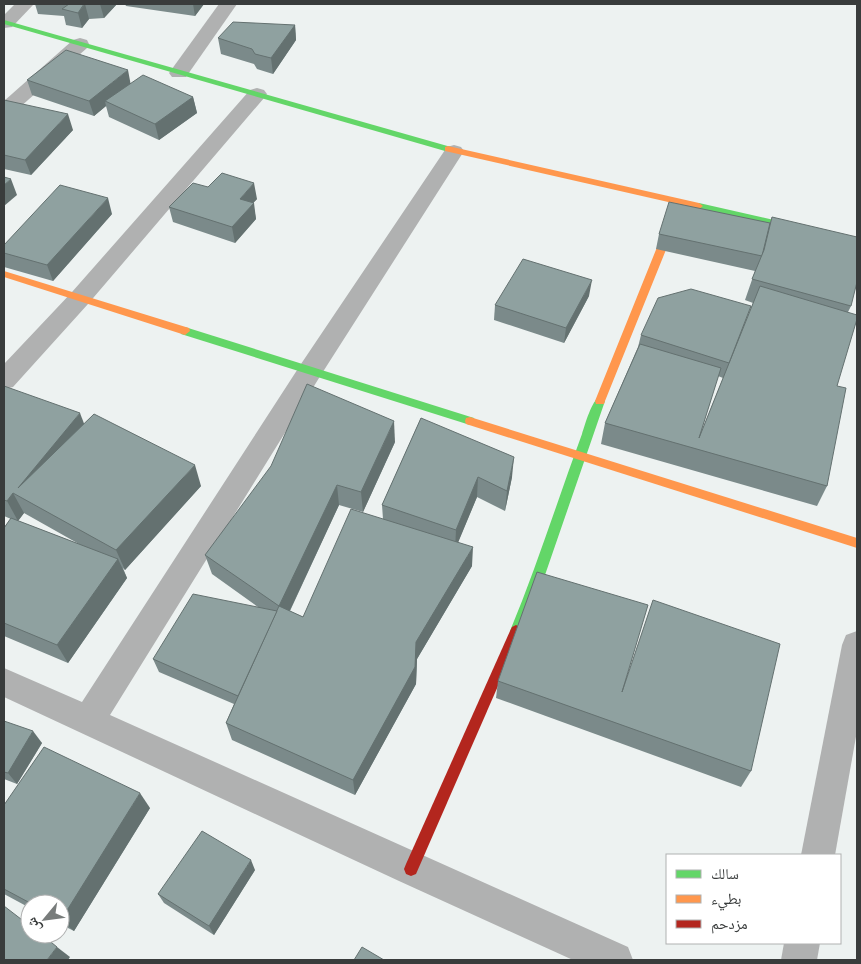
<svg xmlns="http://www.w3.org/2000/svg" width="861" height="964" viewBox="0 0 861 964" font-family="Manrope,'Noto Naskh Arabic',sans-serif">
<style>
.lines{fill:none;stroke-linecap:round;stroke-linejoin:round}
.street{fill:#b0b1b1;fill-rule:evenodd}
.fast{fill:#63d668;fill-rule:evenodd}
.slow{fill:#ff974d;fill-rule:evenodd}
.jam{fill:#b3261e;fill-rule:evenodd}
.wall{fill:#7b8a8a;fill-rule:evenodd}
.shaded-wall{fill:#647170}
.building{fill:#8fa1a0;stroke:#647170}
</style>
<rect width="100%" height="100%" fill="#edf2f1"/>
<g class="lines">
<g class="street">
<path d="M15,4H34L12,27L4,28V15Z"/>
<path d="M219,4H237L186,77H172L169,73Z"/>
<path d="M80,38L87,40L89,44L87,48L11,115L4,117V101L73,40Z"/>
<path d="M257,88L264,90L267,94L264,98L88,304L13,387L4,389V364L72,292L250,90Z"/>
<path d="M454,145L461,147L464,151L319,378L110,715L628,947L633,960H573L399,881L4,697V668L82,702L301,364L447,147Z"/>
<path d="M857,631V731L835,855H801L842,645L846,635Z"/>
<path d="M784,943H820L817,960H781Z"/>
</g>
<g class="fast">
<path d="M4,20L451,147L452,149L451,151H445L4,24Z"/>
<path d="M699,203L857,239V245L696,208V204Z"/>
<path d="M185,327L474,418L475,421L470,425L181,334L180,331L181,328Z"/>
<path d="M600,397L605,401L545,575L522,631L520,635L516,637L512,635L510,631C537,566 558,499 582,434C585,425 592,399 600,397Z"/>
</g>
<g class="slow">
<path d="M448,146L699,203L703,206L699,209L445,151V147Z"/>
<path d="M675,212L680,215L605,401L604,404H596L595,401L670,215Z"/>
<path d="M4,271L189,328L190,331L185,335L4,277Z"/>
<path d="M470,417L857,538V548L466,424L465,421L466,418Z"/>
</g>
<path class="jam" d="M516,625L520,627L522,631L416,874L411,876L406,874L404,869L406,864L510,631L512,627Z"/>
</g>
<g class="wall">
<path d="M35,4H117L104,18L89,19L82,28L66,25L64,16L38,14Z"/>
<path d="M125,4H204L195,16L126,6Z"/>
<path d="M295,25L296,40L273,74L257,69L254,64L221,54L218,38Z"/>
<path d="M27,80L131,84L193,97L197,113L159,140L109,117L106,106L94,116L32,95Z"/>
<path d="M4,101L73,130L31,175L4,169Z"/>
<path d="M208,187L257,199L253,203L256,219L235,243L173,222L169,207Z"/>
<path d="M112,214L53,281L4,267V245Z"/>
<path d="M772,217L851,306L848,312L837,386L827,486L817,506L601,444L605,423L638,347L641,335L751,306L735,349L753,303L745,300L755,271L656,249L659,234L770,223ZM718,376L723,378L699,438Z"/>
<path d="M589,296L564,343L494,320L495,305Z"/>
<path d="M4,386L84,424L201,486L125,570L123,568L127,578L68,663L4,636V528L11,519L4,516ZM24,513L79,544L18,521Z"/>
<path d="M421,418L512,477L505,511L477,497L458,542L472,566L417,659L416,684L355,795L232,740L226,723L234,704L159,672L153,659L258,607L212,574L205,555L395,442L363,512L339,505L290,611L303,617L383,519L382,505Z"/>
<path d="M498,681L623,692L751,771L741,787L496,698Z"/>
<path d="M4,721L42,743L17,784L4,779Z"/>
<path d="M4,805L150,808L74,931L60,924V904H30V908L4,894Z"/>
<path d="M255,870L214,935L164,903L158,894Z"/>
</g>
<g class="shaded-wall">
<path d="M85,4L89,19L82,28L78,13Z"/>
<path d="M100,4H117L104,18Z"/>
<path d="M193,4H204L195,16Z"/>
<path d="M295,25L296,40L273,74L271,58Z"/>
<path d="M128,70L131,86L105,101L106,106L94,116L89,101Z"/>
<path d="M193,97L197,113L159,140L155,124Z"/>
<path d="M68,114L73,130L31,175L25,160Z"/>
<path d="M11,179L17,195L4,206V185Z"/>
<path d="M254,183L257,199L243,214L240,199Z"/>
<path d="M108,198L112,214L53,281L47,265Z"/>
<path d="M254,203L256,219L235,243L232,227Z"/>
<path d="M592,280L589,296L564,343L566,328Z"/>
<path d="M80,413L88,434L18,488Z"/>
<path d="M394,421L395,442L363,512L361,492Z"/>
<path d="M514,457L512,477L505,511L507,491Z"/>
<path d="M195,465L201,486L125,570L116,550Z"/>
<path d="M478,477L477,497L455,550L456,530Z"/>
<path d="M337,485L339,505L283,625L279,606Z"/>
<path d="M13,493L24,513L18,521L7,501Z"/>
<path d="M473,547L472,566L417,659L416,684L355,795L353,780L416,642Z"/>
<path d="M118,559L127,578L68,663L57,645Z"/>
<path d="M33,731L42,743L17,784L8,773Z"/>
<path d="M140,793L150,808L74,931L61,920Z"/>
<path d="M251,860L255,870L214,935L209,926Z"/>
<path d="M57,947L70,957L68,960H47Z"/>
</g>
<g class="building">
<path d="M69,4H84L78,13L62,9Z"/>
<path d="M233,22L295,25L271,58L255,54L252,49L218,38Z"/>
<path d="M66,50L128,70L89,101L27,80Z"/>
<path d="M143,75L193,97L155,124L105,101Z"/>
<path d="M4,100L68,114L25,160L4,155Z"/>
<path d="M222,173L254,183L240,199L254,203L232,227L169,207L193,183L208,187Z"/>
<path d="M4,177L11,179L4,185Z"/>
<path d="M60,185L108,198L47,265L4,253V245Z"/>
<path d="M669,202L770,223L762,256L659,234Z"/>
<path d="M772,217L857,237V282L851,306L752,279L764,250Z"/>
<path d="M523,259L592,280L566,328L495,305Z"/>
<path d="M760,286L857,315V319L837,386L846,388L827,486L605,423L640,344L721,368L699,438Z"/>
<path d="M691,289L751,306L729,363L641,335L658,298Z"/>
<path d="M307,384L394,421L361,492L337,485L279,606L205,555L271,466Z"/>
<path d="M4,386L80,413L18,488L94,414L195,465L116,550L13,493L7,501L4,500Z"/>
<path d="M421,418L514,457L507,491L478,477L456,530L382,505Z"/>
<path d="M351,509L473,547L416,642L415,667L353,780L226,723L279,606L303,617Z"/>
<path d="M11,518L118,559L57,645L4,623V528Z"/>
<path d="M537,572L648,605L622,692L653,600L780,644L751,771L498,681Z"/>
<path d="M193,594L277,611L238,696L153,659Z"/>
<path d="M4,721L33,731L8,773L4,772Z"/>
<path d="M44,747L140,793L61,920L60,919V904H32L4,889V805Z"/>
<path d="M202,831L251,860L209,926L158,894Z"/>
<path d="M4,906L30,926V934H41L57,947L47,960H4Z"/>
<path d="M362,947L384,960H354Z"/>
</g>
<rect width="861" height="964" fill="none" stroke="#393c3c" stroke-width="10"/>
<rect x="666" y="854" width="175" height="90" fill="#ffffff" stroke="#b0b1b1"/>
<rect x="676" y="870" width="25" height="8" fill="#63d668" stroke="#b0b1b1"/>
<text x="711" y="879" font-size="15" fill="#393c3c">سالك</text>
<rect x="676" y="895" width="25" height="8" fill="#ff974d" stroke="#b0b1b1"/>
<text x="711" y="904" font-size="15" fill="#393c3c">بطيء</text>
<rect x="676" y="920" width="25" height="8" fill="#b3261e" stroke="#b0b1b1"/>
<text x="711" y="929" font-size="15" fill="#393c3c">مزدحم</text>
<g transform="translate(45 919) rotate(241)"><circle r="24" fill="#ffffff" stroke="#b0b1b1"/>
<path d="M0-4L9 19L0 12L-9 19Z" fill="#787c7b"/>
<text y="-8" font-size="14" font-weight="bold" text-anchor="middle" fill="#393c3c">ش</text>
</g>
</svg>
